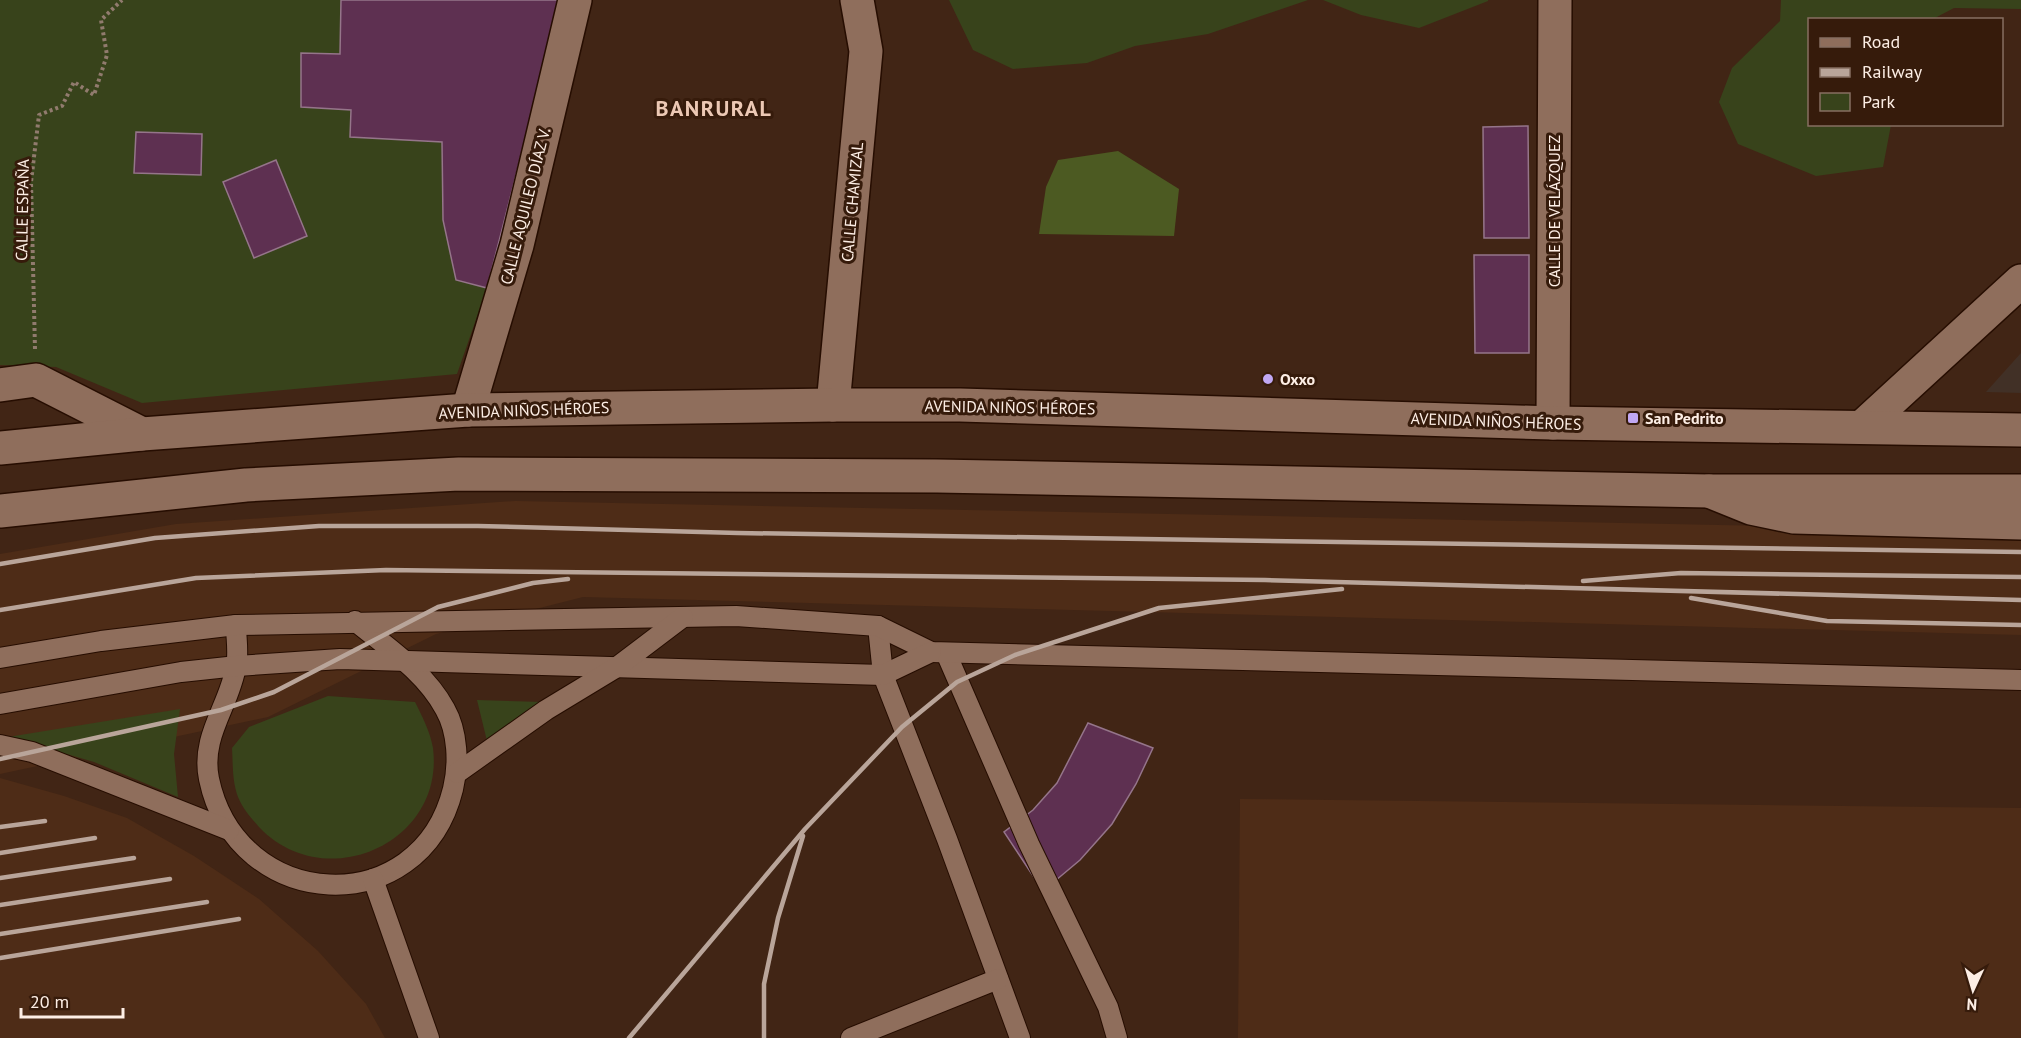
<svg xmlns="http://www.w3.org/2000/svg" width="2021" height="1038" viewBox="0 0 2021 1038" font-family="'PT Sans',sans-serif">
<style>
.built{fill:#4e2c17}
.education{fill:#413026}
.green{fill:#38431b}
.forest{fill:#4c5a22}
.building{fill:#5e3051;stroke:#95758a;stroke-width:1.5}
.lines{fill:none;stroke-linecap:round;stroke-linejoin:round}
.lane-casing{stroke:#260d01;stroke-width:22}
.street-casing{stroke:#260d01;stroke-width:36}
.secondary-casing{stroke:#260d01;stroke-width:36}
.path{stroke:#917b6e;stroke-width:4;stroke-dasharray:3 3;stroke-linecap:butt}
.lane{stroke:#8f6e5c;stroke-width:20}
.street{stroke:#8f6e5c;stroke-width:33}
.secondary{stroke:#8f6e5c;stroke-width:33}
.rail{stroke:#b9a59a;stroke-width:4.5}
.poi-dot{fill:#c1a8f3;stroke:#361b0b;stroke-width:2}
.labels{text-anchor:middle;stroke-width:6;stroke-linejoin:round;paint-order:stroke}
.street-label{font-size:16px;fill:#fdeee5;stroke:#361b0b}
.poi-label{font-size:16px;font-weight:bold;fill:#fdeee5;stroke:#361b0b;text-anchor:start}
.district-label{font-size:22px;font-weight:bold;letter-spacing:1.5px;fill:#ecc8b4;stroke:#361b0b}
</style>
<rect width="100%" height="100%" fill="#412515"/>
<g class="built">
<path d="M515,501L2021,531V635L583,597L436,634L268,717L0,774V554L176,524Z"/>
<path d="M0,778L64,796L127,818L194,856L259,899L318,951L366,1004L385,1038H0Z"/>
<path d="M1240,799L2021,808V1038H1238Z"/>
</g>
<path class="education" d="M2021,353V393L1986,392Z"/>
<g class="green">
<path d="M0,0H341L340,54L301,53V107L351,110L350,137L442,142L443,220L456,280L487,288L457,374L142,403L56,367L0,365Z"/>
<path d="M949,0H1308L1208,34L1135,46L1087,63L1013,69L973,50Z"/>
<path d="M1323,0H1488V1L1419,28L1361,15Z"/>
<path d="M1781,0H2021V9L1954,8L1933,19L1810,20V124L1891,125L1883,167L1816,176L1738,144L1719,102L1732,68L1780,21Z"/>
<path d="M328,696L415,702C422,716 430,731 433,748C445,844 324,896 259,827C251,818 243,809 238,797C232,781 233,764 232,748L249,727Z"/>
<path d="M477,700L543,702L487,741Z"/>
<path d="M180,709L174,754L178,797L94,762L8,737Z"/>
</g>
<path class="forest" d="M1118,151L1179,189L1174,236L1039,234L1046,187L1058,160Z"/>
<g class="building">
<path d="M341,0H561L487,288L456,280L443,220L442,142L350,137L351,110L301,107V53L340,54Z"/>
<path d="M1528,126L1529,238H1484L1483,127Z"/>
<path d="M136,132L202,134L201,175L134,173Z"/>
<path d="M276,160L307,236L254,258L223,182Z"/>
<path d="M1474,255H1529V353H1475Z"/>
<path d="M1088,723L1153,748L1136,784L1112,824L1080,860L1043,891L1004,832L1033,810L1057,783Z"/>
</g>
<g class="lines">
<g class="lane-casing">
<g id="lane">
<path d="M236,625C236,638 239,653 236,666C230,705 200,736 209,779C237,913 420,923 453,789C459,764 458,732 445,709C425,672 388,648 355,621"/>
<path d="M878,626L883,675L947,839L1020,1038"/>
<path d="M946,653L1029,844L1108,1007L1117,1038"/>
<path d="M0,658L101,641L236,625L736,616L878,626L931,652L2021,680"/>
<path d="M0,704L181,672L237,666L340,659L883,675L931,652"/>
<path d="M0,745L32,752L229,830"/>
<path d="M457,773L546,710L617,667L683,617"/>
<path d="M373,879L429,1038"/>
<path d="M851,1038L998,979"/>
</g>
</g>
<g class="street-casing">
<g id="street">
<path d="M0,385L36,380L142,434"/>
<path d="M833,405L866,51L857,0"/>
<path d="M468,410L517,245L575,0"/>
<path d="M1553,423L1555,0"/>
<path d="M1862,427L2021,281"/>
<path d="M1709,491L1751,508L1794,517L2021,523"/>
</g>
</g>
<g class="secondary-casing">
<g id="secondary">
<path d="M0,448L142,434L468,410L833,405H960L1553,423L2021,430"/>
<path d="M0,511L246,485L459,474L937,476L1709,491H2021"/>
</g>
</g>
<path class="path" d="M35,349L31,182L39,115L62,106L74,82L94,95L107,55L101,20L122,0"/>
<use href="#lane" class="lane"/>
<use href="#street" class="street"/>
<use href="#secondary" class="secondary"/>
<g class="rail">
<path d="M0,564L155,538L319,526H478L738,533L2021,552"/>
<path d="M1583,581L1681,573L2021,577"/>
<path d="M1691,598L1827,621L2021,625"/>
<path d="M0,610L196,578L386,570L1265,580L2021,600"/>
<path d="M0,759L221,710L274,692L438,607L533,583L568,579"/>
<path d="M0,827L45,821"/>
<path d="M0,853L95,838"/>
<path d="M0,878L134,858"/>
<path d="M0,905L170,879"/>
<path d="M0,934L207,902"/>
<path d="M0,958L239,919"/>
<path d="M629,1038L805,829L902,727L957,682L1015,655L1159,608L1342,589"/>
<path d="M764,1038V984L778,918L803,836"/>
</g>
</g>
<g class="poi-dot">
<circle cx="1268" cy="379" r="6"/>
<rect x="1627" y="412" width="12" height="12" rx="3"/>
</g>
<g class="labels">
<g class="street-label">
<text transform="translate(852 202) rotate(-85)" y="6">CALLE CHAMIZAL</text>
<text transform="translate(525 206) rotate(-76)" y="6">CALLE AQUILEO DÍAZ V.</text>
<text transform="translate(22 210) rotate(-89)" y="6">CALLE ESPAÑA</text>
<text transform="translate(1554 211) rotate(-90)" y="6">CALLE DE VELÁZQUEZ</text>
<text transform="translate(1010 407) rotate(1)" y="6">AVENIDA NIÑOS HÉROES</text>
<text transform="translate(524 410) rotate(-2)" y="6">AVENIDA NIÑOS HÉROES</text>
<text transform="translate(1496 421) rotate(2)" y="6">AVENIDA NIÑOS HÉROES</text>
</g>
<g class="poi-label">
<text x="1280" y="385">Oxxo</text>
<text x="1645" y="424">San Pedrito</text>
</g>
<g class="district-label">
<text x="714" y="116">BANRURAL</text>
</g>
</g>
<rect x="1808" y="18" width="195" height="108" fill="#361b0b" stroke="#866f62" stroke-width="1.5"/>
<rect x="1820" y="38" width="30" height="9" fill="#8f6e5c" stroke="#866f62" stroke-width="1.5"/>
<text x="1862" y="48" font-size="18" fill="#fdeee5">Road</text>
<rect x="1820" y="68" width="30" height="9" fill="#b9a59a" stroke="#866f62" stroke-width="1.5"/>
<text x="1862" y="78" font-size="18" fill="#fdeee5">Railway</text>
<rect x="1820" y="93" width="30" height="18" fill="#38431b" stroke="#866f62" stroke-width="1.5"/>
<text x="1862" y="108" font-size="18" fill="#fdeee5">Park</text>
<g transform="translate(1973 990) rotate(184)" stroke="#361b0b" stroke-width="4.5" paint-order="stroke">
<path d="M0-4.5L10 22L0 15L-10 22Z" fill="#fdeee5"/>
<text y="-9" font-size="16" font-weight="bold" text-anchor="middle" fill="#fdeee5">N</text>
</g>
<path d="M21 1008v9h102v-9" fill="none" stroke="#fdeee5" stroke-width="3"/>
<text x="30" y="1008" font-size="18" fill="#fdeee5" stroke="#361b0b" stroke-width="4.5" paint-order="stroke">20 m</text>
</svg>
